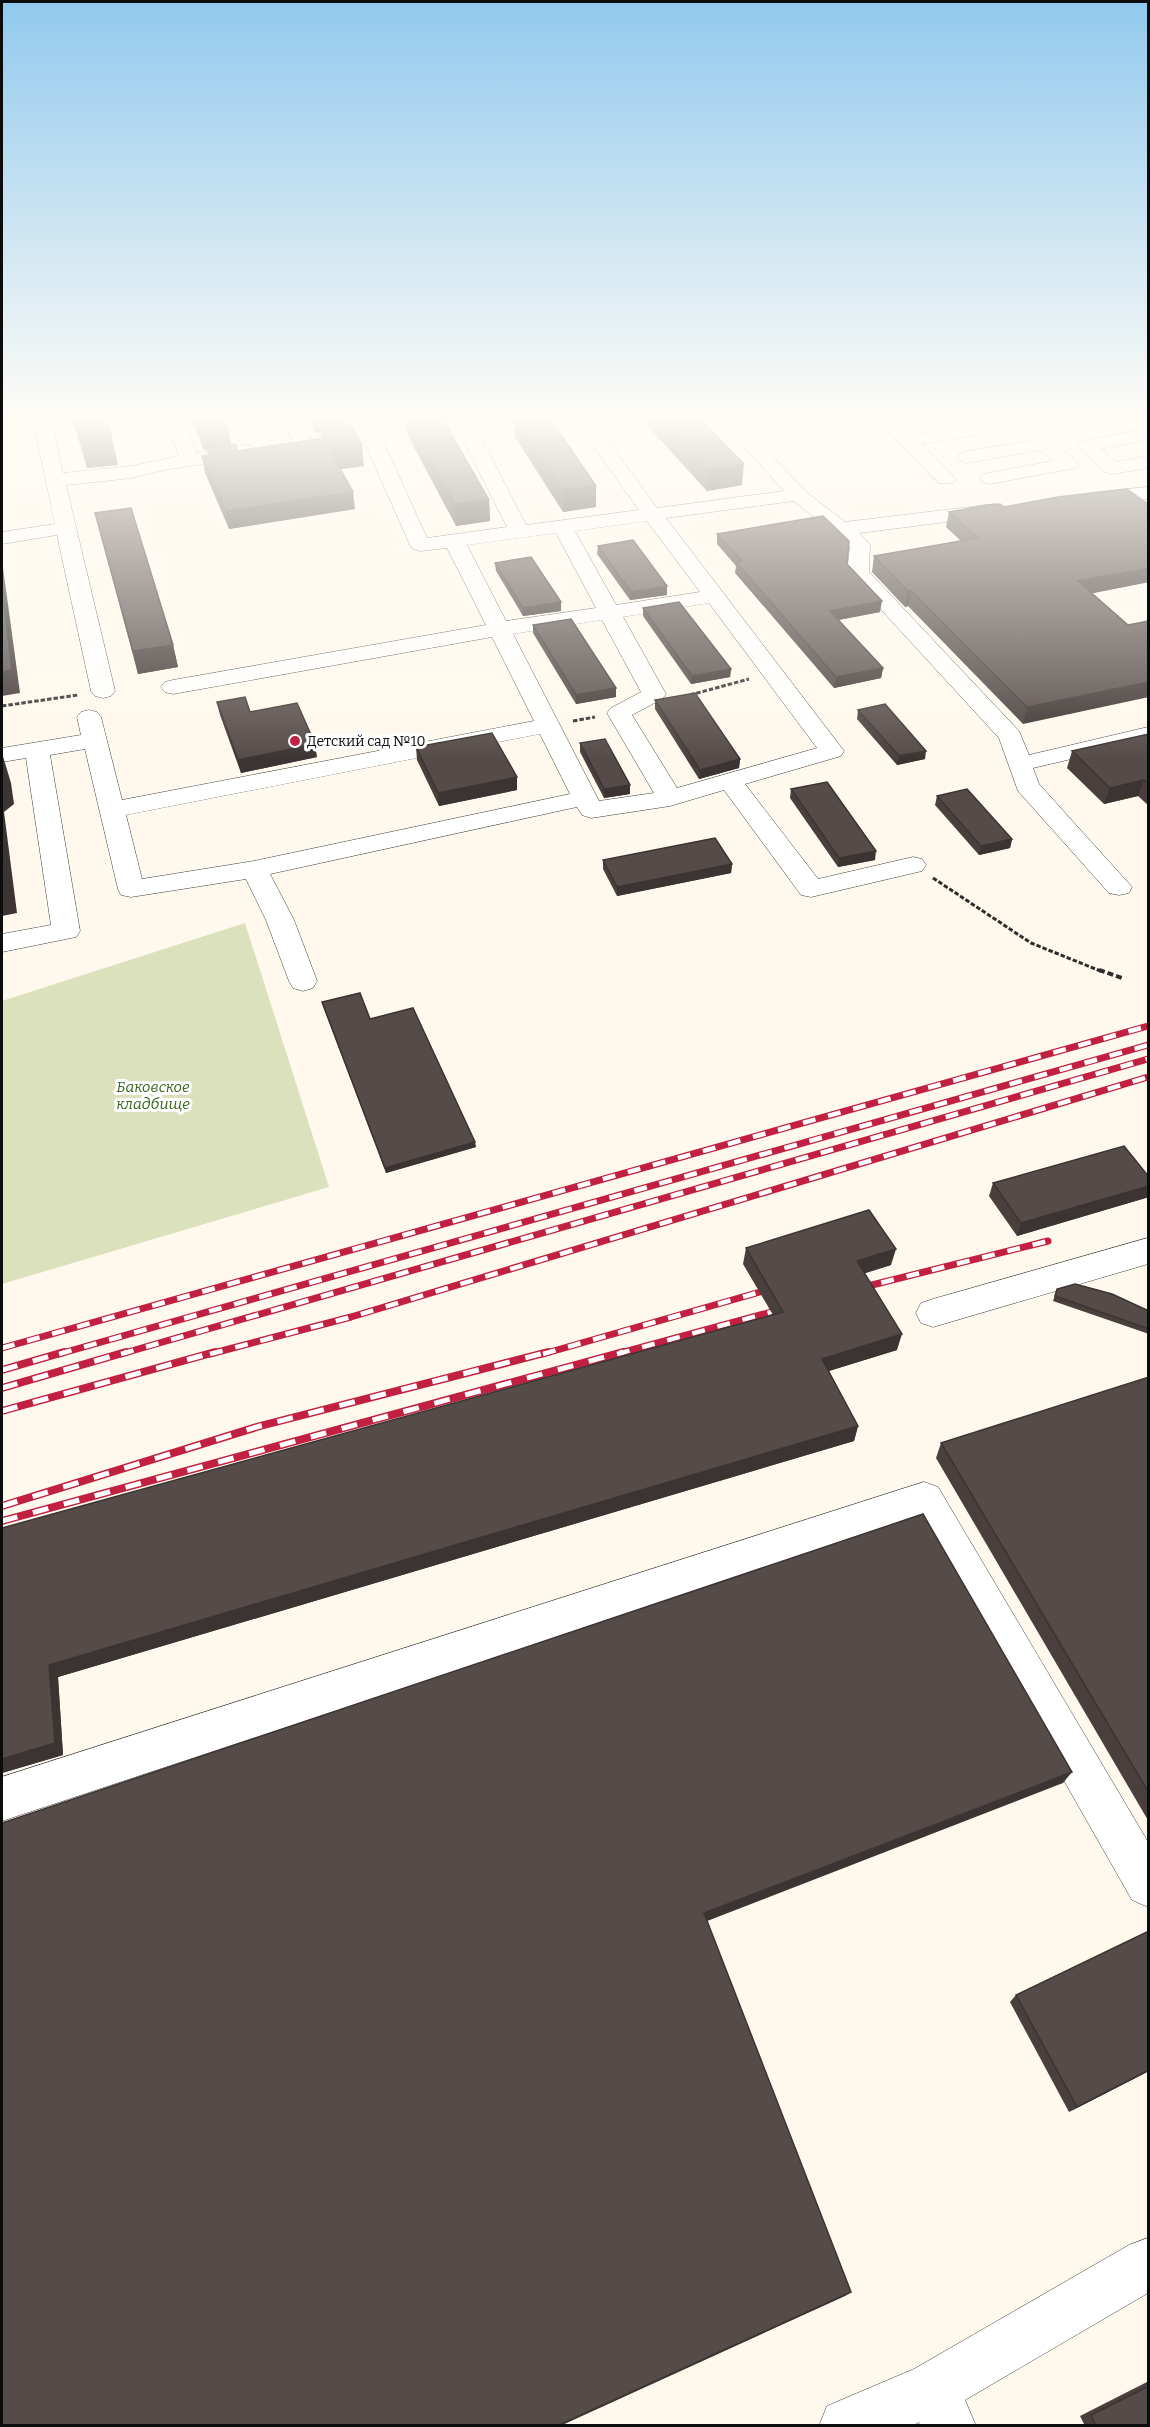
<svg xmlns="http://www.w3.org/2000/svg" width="1150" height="2427" viewBox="0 0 1150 2427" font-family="Bitter,serif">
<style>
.cemetery{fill:#dbe1bd}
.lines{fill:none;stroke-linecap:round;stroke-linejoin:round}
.minor-casing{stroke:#3f3f3f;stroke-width:1}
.path-far1{stroke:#2e2e2e;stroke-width:3;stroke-dasharray:4.5 2;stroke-linecap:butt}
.path{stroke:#2e2e2e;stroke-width:4;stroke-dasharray:6 3;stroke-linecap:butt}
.minor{fill:#fff;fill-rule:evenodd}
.rail-far1-casing{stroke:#c12041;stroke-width:7}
.rail-casing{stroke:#c12041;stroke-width:8}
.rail-far1{stroke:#fff;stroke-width:4.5;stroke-dasharray:13;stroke-linecap:butt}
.rail{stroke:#fff;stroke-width:5;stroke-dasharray:16;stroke-linecap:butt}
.wall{fill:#49403e}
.shaded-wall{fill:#3c3432}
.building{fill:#554b48;stroke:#3c3432;stroke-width:1.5}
.poi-dot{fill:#c12041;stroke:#fff;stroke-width:2}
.labels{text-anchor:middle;stroke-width:6;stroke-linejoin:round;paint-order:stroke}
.far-poi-label{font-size:14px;fill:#0c0c0c;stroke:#fff;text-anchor:start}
.park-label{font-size:15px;font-style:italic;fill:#36661b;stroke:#fff}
</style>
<rect width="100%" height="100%" fill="#fff8ec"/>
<path class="cemetery" d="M245,923L329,1187L2,1284V1001Z"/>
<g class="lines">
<g class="minor-casing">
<g id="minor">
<path d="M33,420H51L63,473L132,466L179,456L165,420H183L197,453L247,445L254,447L256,451L254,455L247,457L164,470L132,478L66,485L115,691L111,696L103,698L95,696L91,691L57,535L2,544V532L55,524Z"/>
<path d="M283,420H301L310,437L370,427L375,429L449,420H502L499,424L476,428L526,525L639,510L575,420H593L657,508L784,491L720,420H803L800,424L794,425L749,431L805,491L845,522L994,504L1001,506L1004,510L1001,514L994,516L859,533L870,544L869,572L1019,731L1029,755L1148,727V741L1033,768L1039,784L1132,887L1129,893L1119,895L1109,893L1018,791L999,738L851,577L847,573L850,546L794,501L666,518L844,751L841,756L745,784L818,879L913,857L922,859L926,865L922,871L811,897L801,895L724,790L670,806L591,818L582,815L577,807L270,874L294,920L317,981L313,988L303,991L293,988L289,981L266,920L246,879L131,897L121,895L118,889L85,749L50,755L80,931L76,937L2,952V934L51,925L26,758L2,762V748L81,735L77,717L81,712L89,710L97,712L101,717L122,800L534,721L492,637L173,694L165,692L161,687L165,682L173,680L486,625L447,548L420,551L413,549L410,545L364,441L303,449L296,447ZM458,430L507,527L427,538L382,439ZM647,521L700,592L616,605L575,531ZM556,533L596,608L506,621L467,545ZM709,603L817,748L677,788L632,715L662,699L666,694L623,617ZM602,620L641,692L611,708L607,713L654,793L599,801L513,634ZM540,734L570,794L254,861L142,879L126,815Z"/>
<path d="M876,420H896L912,435L1003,420H1025L1031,425L1059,420H1097L1094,424L1043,434L1075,460L1078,464L1075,468L990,484L983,482L980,478L983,474L1053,461L1040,450L967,463L960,461L958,457L960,453L967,451L1029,441L1014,429L922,444L956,479L953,483H939Z"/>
<path d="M1148,429V440L1101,449L1116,462L1148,456V468L1112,474L1105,472L1077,446L1079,442L1086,440Z"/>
<path d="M1148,487V499L1090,505L1083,503L1080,499L1083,495L1090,493Z"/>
<path d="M1148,1238V1264L933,1327L921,1323L916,1313L921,1303L933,1299Z"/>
<path d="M924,1482L938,1487L1148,1842V1907L1132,1900L915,1519L2,1821V1777Z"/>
<path d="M1148,2238V2293L965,2400L976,2426H920L919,2422L912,2426H819L827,2406L914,2369L1129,2245Z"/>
</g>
</g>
<g class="path-far1">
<path d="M690,695L749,679"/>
<path d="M2,706L78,695"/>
<path d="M573,721L595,717"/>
<path d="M933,878L1031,943L1103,972"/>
</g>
<path class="path" d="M1099,970L1122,978"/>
<use href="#minor" class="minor"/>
<g class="rail-far1-casing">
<g id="rail-far1">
<path d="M856,1289L1048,1241"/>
<path d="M2,1348L1148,1026"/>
<path d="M59,1354L1148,1045"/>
<path d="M121,1354L1148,1059"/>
<path d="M210,1354L351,1317L1148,1077"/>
<path d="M543,1354L760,1292"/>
<path d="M617,1354L786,1308"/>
</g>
</g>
<g class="rail-casing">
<g id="rail">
<path d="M2,1370L64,1352"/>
<path d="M2,1388L126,1352"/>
<path d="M2,1411L215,1352"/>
<path d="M2,1506L260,1426L548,1352"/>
<path d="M2,1521L623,1352"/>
</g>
</g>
<use href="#rail-far1" class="rail-far1"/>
<use href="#rail" class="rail"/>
</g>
<g class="wall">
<path d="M73,420H106L111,435L118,465L87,468Z"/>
<path d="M192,420H227L231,445L238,451L322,438L321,432L315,433L308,420H341V424L364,466L341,469L355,509L229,529L205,473L202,456L208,455L207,449L204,450Z"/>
<path d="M398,420H443L489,500L490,521L456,526L408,436L406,421L400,422Z"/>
<path d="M514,420H551L596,486V507L563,512L515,437Z"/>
<path d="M642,420H701L742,485L707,491Z"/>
<path d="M1004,507L1149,582L1092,593L1023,724L908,606L905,607L872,572L874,556L961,541L946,527L949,512Z"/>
<path d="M95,513L173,645L178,667L138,674Z"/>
<path d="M717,534L847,564L880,612L838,620L883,668L881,678L834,688L735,573L736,566L717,544Z"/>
<path d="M598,546L667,586V595L630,600L597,554Z"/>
<path d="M495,563L561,611L523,616L496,571Z"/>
<path d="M643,608L731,669L730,677L691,684L643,616Z"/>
<path d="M533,625L616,697L576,704L533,633Z"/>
<path d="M655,700L740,759L739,768L699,779L655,709Z"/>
<path d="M217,702L250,712L317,757L241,773L220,715Z"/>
<path d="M858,710L925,759L897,765L857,719Z"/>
<path d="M1149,734V806L1138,796L1104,804L1067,768L1072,751Z"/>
<path d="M580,743L630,785V794L604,798L580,752Z"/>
<path d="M416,747L517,777V790L439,806L417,760Z"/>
<path d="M791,789L875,860L838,867L790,798Z"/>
<path d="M937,796L1012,839L1010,848L979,855L935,805Z"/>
<path d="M603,860L732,864L731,873L617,896L603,869Z"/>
<path d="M322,1002L370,1019L476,1147L386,1173L323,1006Z"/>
<path d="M1149,1177V1197L1017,1236L989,1196L993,1183Z"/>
<path d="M746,1248L891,1265L865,1273L897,1350L829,1371L858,1426L854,1441L58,1677L63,1755L2,1773V1528L773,1315L743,1264Z"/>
<path d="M1057,1289L1149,1311V1334L1053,1301Z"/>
<path d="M1149,1377V1822L936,1458L941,1443Z"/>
<path d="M1149,1931V2071L1069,2112L1010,2002L1016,1995Z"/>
<path d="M1149,2381V2426H1085L1080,2416Z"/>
</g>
<g class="shaded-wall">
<path d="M198,420H227L231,446L204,450Z"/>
<path d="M313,420H341L342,429L321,427V432L315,433Z"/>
<path d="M111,435L118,465L87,468L79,438Z"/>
<path d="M362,445L364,466L335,470L332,449Z"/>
<path d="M744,464L742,485L707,491L708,470Z"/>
<path d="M596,486V507L563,512V490Z"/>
<path d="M353,492L355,509L229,529L226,511Z"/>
<path d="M489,500L490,521L456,526L455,504Z"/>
<path d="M2,560L20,693L2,696Z"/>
<path d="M1149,568V582L1074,597L1078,581Z"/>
<path d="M667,586V595L630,600L631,592Z"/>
<path d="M908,591H911L908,606L905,607Z"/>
<path d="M882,601L880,612L828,622L830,611Z"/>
<path d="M561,602V611L523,616V608Z"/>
<path d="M173,645L178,667L138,674L133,651Z"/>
<path d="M883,668L881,678L834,688L836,677Z"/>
<path d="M731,669L730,677L691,684L692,676Z"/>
<path d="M1149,682V697L1023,724L1027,707Z"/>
<path d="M616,688V697L576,704V695Z"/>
<path d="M315,744L317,757L241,773L238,760Z"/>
<path d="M926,751L925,759L897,765L899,756Z"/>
<path d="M2,753L11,783L14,804L4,812L17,913L2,916Z"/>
<path d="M740,759L739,768L699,779L700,770Z"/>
<path d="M517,777V790L439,806L438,793Z"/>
<path d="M1144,780L1138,796L1104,804L1110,788Z"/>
<path d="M630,785V794L604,798V789Z"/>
<path d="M1012,839L1010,848L979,855L981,846Z"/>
<path d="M876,851L875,860L838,867L839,858Z"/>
<path d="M732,864L731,873L617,896V887Z"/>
<path d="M475,1142L476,1147L386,1173L385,1168Z"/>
<path d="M1149,1186V1197L1017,1236L1021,1223Z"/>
<path d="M896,1249L891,1265L853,1277L857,1261Z"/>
<path d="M902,1334L897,1350L819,1374L822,1359Z"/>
<path d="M858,1426L854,1441L58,1677L63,1755L2,1773V1759L49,1665Z"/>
<path d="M1072,1772L1063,1783L702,1923L704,1913Z"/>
<path d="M1149,2070V2071L1069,2112L1077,2107Z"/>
<path d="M851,2292L845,2296L560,2426H557Z"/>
</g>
<g class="building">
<path d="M74,420H106L111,435L79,438Z"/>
<path d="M408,420H443L489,500L455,504Z"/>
<path d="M516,420H551L596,486L563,490Z"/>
<path d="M662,420H701L744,464L708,470Z"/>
<path d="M349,423L362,445L332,449L321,427Z"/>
<path d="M323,438L353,492L226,511L202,456L209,455L207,448L235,444L238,451Z"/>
<path d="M1127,489L1149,505V568L1078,581L1128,625L1149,621V682L1027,707L911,591H908L874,556L978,538L949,512L987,505L1000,504L1004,507L1058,497Z"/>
<path d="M131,508L173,645L133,651L95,513Z"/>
<path d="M823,516L849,541L847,564L882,601L830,611L883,668L836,677L736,562L742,561L717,534Z"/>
<path d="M633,540L667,586L631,592L598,546Z"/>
<path d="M531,557L561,602L523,608L495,563Z"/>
<path d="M2,588L12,670L2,672Z"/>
<path d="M679,602L731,669L692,676L643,608Z"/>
<path d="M571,619L616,688L576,695L533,625Z"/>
<path d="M695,693L740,759L700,770L655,700Z"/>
<path d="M245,697L250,712L297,703L315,744L238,760L217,702Z"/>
<path d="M885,704L926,751L899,756L858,710Z"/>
<path d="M492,733L517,777L438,793L416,747Z"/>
<path d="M1149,734V784L1144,780L1110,788L1072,751Z"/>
<path d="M605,739L630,785L604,789L580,743Z"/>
<path d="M827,782L876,851L839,858L791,789Z"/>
<path d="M967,789L1012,839L981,846L937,796Z"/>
<path d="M715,838L732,864L617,887L603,860Z"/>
<path d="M2,854L4,878H2Z"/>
<path d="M360,993L370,1019L413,1008L475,1142L385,1168L322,1002Z"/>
<path d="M1124,1146L1149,1177V1186L1021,1223L993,1183Z"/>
<path d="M869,1210L896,1249L857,1261L902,1334L822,1359L858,1426L49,1665L55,1743L2,1759V1528L783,1312L746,1248Z"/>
<path d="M1075,1284L1112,1294L1149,1311V1329L1055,1296L1057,1289Z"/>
<path d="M1149,1377V1793L941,1443Z"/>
<path d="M923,1514L1072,1772L704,1913L851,2292L557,2426H2V1823Z"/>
<path d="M1149,1931V2070L1077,2107L1016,1995Z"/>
<path d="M1149,2386V2426H1096L1091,2415Z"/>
</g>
<linearGradient id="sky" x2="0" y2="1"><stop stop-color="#91c9ee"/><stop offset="0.55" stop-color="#fffcf6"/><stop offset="1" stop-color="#fffcf6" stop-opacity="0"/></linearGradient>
<rect width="1150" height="760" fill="url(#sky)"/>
<circle class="poi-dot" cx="295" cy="741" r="6"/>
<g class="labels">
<g class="far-poi-label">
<text x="307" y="746">Детский сад №10</text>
</g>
<g class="park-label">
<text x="153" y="1092">Баковское<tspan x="153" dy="17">кладбище</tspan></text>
</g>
</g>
<rect width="1150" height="2427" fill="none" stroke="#0c0c0c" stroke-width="6"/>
</svg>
